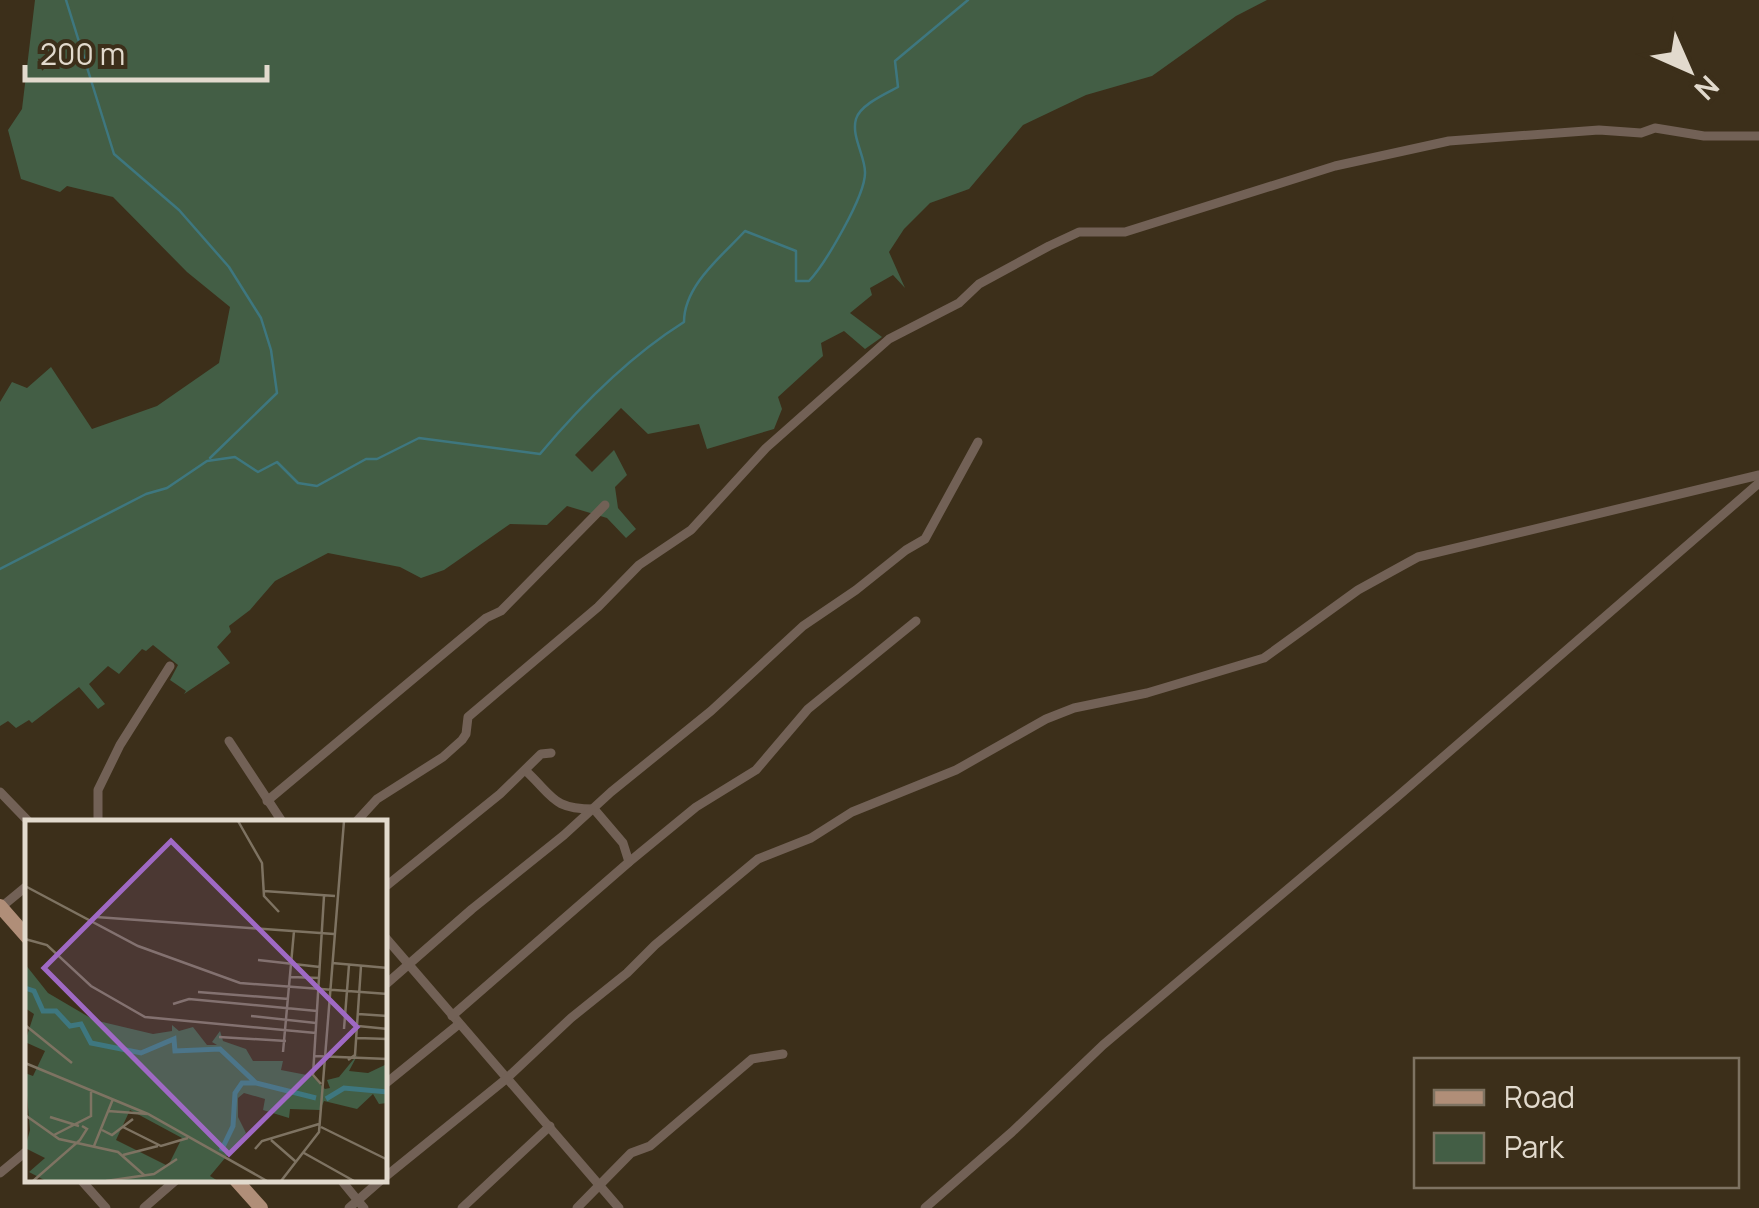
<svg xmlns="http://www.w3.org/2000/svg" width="1759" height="1208" viewBox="0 0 1759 1208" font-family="Manrope,sans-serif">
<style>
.green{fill:#435e45}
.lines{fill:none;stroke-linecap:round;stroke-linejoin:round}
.stream{stroke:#3e777f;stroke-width:2.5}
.minor{stroke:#726156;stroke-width:9}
.primary{stroke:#b08e78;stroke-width:14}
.inset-river{fill:none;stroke:#3e777f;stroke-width:5}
.inset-road{fill:none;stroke:#7e7362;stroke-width:2.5}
.view{fill:#9f69c4;fill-opacity:0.15;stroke:#9f69c4;stroke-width:5}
.inset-edge{fill:none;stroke:#e2dacd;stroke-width:5}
</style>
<rect width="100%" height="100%" fill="#3c2f1a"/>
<path class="green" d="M35,0H1267L1236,16L1152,76L1086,95L1023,125L969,189L930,203L904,229L889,252L905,288L893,275L870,288L872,295L850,313L882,337L865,349L844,331L821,343L823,356L778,397L782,409L774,429L707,449L699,424L648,434L621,408L575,455L592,472L614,450L627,475L615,487L618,508L636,529L626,538L607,518L567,506L547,525L510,524L444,570L421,578L400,567L328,553L275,581L250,610L229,626L231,632L217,647L230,663L184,694L186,691L170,680L178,665L153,645L146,651L142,649L119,674L108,666L89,684L105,704L98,709L79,687L32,723L29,720L16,728L8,721L0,726V402L12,382L27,388L51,367L92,429L157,406L219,363L230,307L187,272L113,197L67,186L60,192L21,179L8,130L22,109Z"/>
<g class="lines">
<g class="stream">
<path d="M66,0L114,154L179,210L229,267L261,318L271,350L277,393L210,458"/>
<path d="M0,569L146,494L167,488L207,461L235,457L258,472L277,462L298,483L317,486L366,459H377L419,438L540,454C581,405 630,356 684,322C684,285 723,255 745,231L796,251V281H809C825,264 866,195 865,172C865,156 851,136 856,119C860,105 885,94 898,87L895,61L968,0"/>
</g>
<g class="minor">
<path d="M229,741L283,823"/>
<path d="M525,770C554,797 552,809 594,809"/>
<path d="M0,792L30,823"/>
<path d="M267,801L486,618L501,611L605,505"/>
<path d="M594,809L623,843L629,862"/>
<path d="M98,823V790L120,745L170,666"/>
<path d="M355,823L377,799L443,757L462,740L466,734L468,717L598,607L639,565L691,530L766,448L889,339L959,303L979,284L1049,246L1079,232H1125L1335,166L1449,141L1599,130L1641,133L1655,128L1704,136H1759"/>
<path d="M385,887L500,794L541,754L551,753"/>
<path d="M0,908L28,885"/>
<path d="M385,937L619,1208"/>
<path d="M385,985L472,909L564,835L611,792L711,711L803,626L856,590L906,550L925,539L978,442"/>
<path d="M452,1016L629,862L696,807L756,770L808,709L916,621"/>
<path d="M385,1084L459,1024"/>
<path d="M0,1173L28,1150"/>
<path d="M385,1177L506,1079L571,1018L627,973L655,945L758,859L811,838L852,812L956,770L1046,719L1074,708L1147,693L1264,658L1358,590L1418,557L1759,475"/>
<path d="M81,1180L106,1208"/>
<path d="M341,1180L364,1208"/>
<path d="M144,1208L176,1180"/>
<path d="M349,1208L381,1180"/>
<path d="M462,1208L550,1126"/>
<path d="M577,1208L631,1153L650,1146L752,1059L783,1054"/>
<path d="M925,1208L1012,1132L1103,1045L1397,797L1759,483"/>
</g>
<g class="primary">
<path d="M0,906L28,938"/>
<path d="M236,1180L261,1208"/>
</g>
</g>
<g transform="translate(25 820)">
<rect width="362" height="362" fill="#3c2f1a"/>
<path d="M0,144L23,173L69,200L128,214L147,211V205L154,211L168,207L182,225H192L187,222L195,211L198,221L221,229L228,241H258L256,250L287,256L300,269L305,268L302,260L314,257L333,234L324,251L343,253L362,244V283L354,284L348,274L332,289L299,281L295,290L265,289L264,298L238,290L240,279L219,273L213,278V297L221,313L185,356L193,361H21L4,352L20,338L0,328L5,310L0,253L8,256L20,231L0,222L9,194L0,188ZM105,290L157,318L143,346L91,320Z" fill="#435e45" fill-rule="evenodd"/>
<path class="inset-river" d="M0,168L9,171L18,191H31L45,206L56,204L66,223L116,233L149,219L150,231L195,229L231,263L291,278M301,279L319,268L363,272M196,331L208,306L210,273L217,263H230"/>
<path class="inset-road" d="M213,1L237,43L239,76L254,92M0,66L113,126L215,163L363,174M239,71L310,76M71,97L309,114M0,119L22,125L66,166L120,197L291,213M233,140L295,147M307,143L363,148M265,157L295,158M173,172L264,179M148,184L164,179L292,191M333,194L363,196M226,196L291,203M0,205L47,243M333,206L363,209M319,209L324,145M194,217L261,221M332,218L363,219M258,232L269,111M289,236L363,239M323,240L330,235L336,146M0,243L123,294L242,361M296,264L288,255L299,76M83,291L123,294M0,295L34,319L93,332L119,355M25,297L54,306M98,307L136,326L163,318M296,307L363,340M77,310L87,315L108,299M29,315L66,296V272M246,320L270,341M69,326L88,279M230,329L237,321L294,304M279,333L329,361M98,335L133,326M8,361L55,320L62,309L57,306M81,361L129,354L152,339M256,361L294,312L319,1"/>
<path class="view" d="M146,21L332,207L204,334L19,148Z"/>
<rect width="362" height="362" class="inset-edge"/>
</g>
<rect x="1414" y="1058" width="325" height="130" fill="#3c2f1a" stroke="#7e7362" stroke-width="2.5"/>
<rect x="1434" y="1090" width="50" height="15" fill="#b08e78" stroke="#7e7362" stroke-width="2.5"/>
<text x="1504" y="1108" font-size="30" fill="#e2dacd">Road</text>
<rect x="1434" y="1133" width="50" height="30" fill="#435e45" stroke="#7e7362" stroke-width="2.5"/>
<text x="1504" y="1158" font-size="30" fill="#e2dacd">Park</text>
<g transform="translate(1689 70) rotate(135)" stroke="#3c2f1a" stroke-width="8" paint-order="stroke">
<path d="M0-8L18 38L0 25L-18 38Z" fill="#e2dacd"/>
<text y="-15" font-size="28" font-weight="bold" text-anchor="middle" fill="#e2dacd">N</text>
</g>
<path d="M25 65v15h242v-15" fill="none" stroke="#e2dacd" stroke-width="5"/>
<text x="40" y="65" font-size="30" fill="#e2dacd" stroke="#3c2f1a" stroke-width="8" paint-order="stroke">200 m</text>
</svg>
